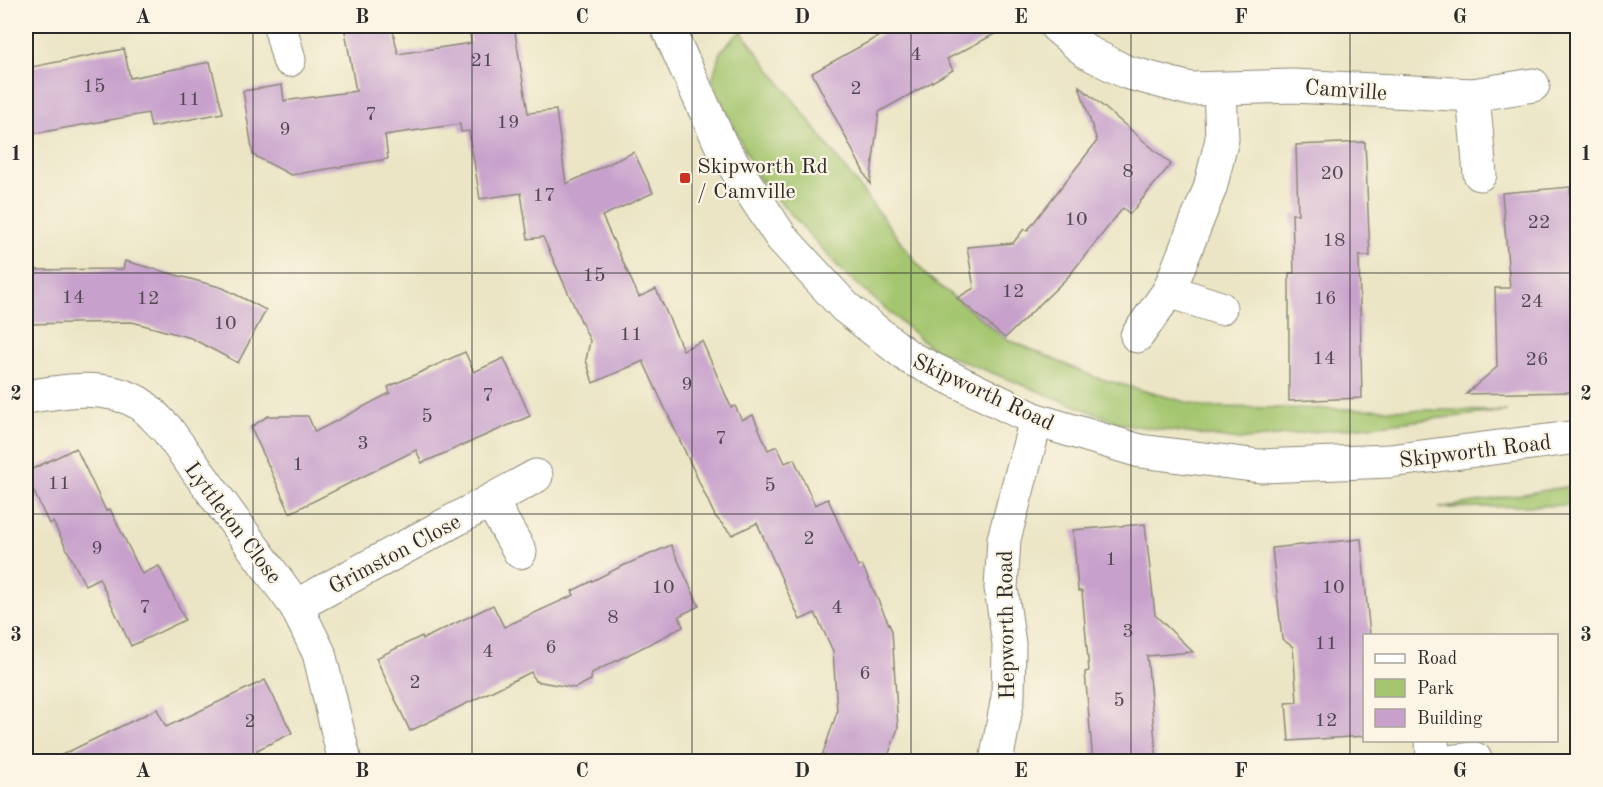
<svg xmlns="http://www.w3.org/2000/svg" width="1603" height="787" viewBox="0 0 1603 787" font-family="'Old Standard TT',serif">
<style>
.green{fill:#a5c66f;stroke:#68784d;stroke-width:1.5}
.building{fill:#c7a1cc}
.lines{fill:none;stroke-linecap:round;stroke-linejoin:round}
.street-casing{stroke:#8b8878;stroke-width:35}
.street{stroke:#fff;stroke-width:33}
.grid{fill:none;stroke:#2b2b2b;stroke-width:1.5;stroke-opacity:0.55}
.poi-dot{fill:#c8321e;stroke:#fcf5e5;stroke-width:2}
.labels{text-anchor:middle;stroke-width:4.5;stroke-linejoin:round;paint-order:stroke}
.number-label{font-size:20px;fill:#524853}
.street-label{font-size:22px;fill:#2b2b2b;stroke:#fcf5e5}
.poi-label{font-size:22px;fill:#2b2b2b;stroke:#fcf5e5;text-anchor:start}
.neatline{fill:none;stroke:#2b2b2b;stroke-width:2}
.grid-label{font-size:20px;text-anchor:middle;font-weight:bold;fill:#2b2b2b}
</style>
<rect width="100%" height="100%" fill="#fcf5e5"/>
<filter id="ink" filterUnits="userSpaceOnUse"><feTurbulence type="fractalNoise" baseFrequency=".0167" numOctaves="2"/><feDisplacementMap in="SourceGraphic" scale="12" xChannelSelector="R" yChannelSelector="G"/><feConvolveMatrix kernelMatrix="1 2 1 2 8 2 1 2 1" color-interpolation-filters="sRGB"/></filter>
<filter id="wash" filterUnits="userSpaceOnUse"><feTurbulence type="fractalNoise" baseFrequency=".008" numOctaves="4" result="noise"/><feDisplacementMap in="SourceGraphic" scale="24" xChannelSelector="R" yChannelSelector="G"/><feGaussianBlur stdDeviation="1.35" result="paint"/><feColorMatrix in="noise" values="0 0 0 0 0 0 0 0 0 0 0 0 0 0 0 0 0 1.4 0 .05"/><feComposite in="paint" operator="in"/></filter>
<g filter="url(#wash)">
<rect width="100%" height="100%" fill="#ebe5c5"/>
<g class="green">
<path d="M741,31L926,275L1005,338L1094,377L1204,407L1507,411L1239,440L1122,424L934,350L843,272L757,176L712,81L720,52Z"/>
<path d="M1577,485V505L1439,508Z"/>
</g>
<g id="blocks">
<g class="building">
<path d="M344,26H392L398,54L471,43L469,26H514L528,113L556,110L566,184L634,152L653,193L602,216L639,297L656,289L683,350L702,341L731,407L735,406L742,420L753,415L768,450L777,446L785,463L794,459L815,505L828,499L858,567L862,565L892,631L898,728L886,762H820L837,712L833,651L815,613L800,620L757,523L732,535L715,516L643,361L593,383L586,360L590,341L543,237L528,239L521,193L480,199L469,131L461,132L460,124L385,135L388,159L291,175L253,155L243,91L282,85L284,101L356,91Z"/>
<path d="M897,26H1010L947,59L953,70L879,112L870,184L812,73Z"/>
<path d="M124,49L130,78L210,62L223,113L151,127L148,113L26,135V68Z"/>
<path d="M1079,86L1171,164L1130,214L1123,208L1068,277L1005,338L957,298L974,288L967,247L1013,243L1024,229L1027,231L1097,141Z"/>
<path d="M1365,142L1370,256H1359L1362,398L1289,401V273H1294L1292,214H1298L1296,145Z"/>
<path d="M1570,187L1575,249L1578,392L1466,394L1497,367L1495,288H1510L1502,193Z"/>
<path d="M125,261L223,288L266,310L238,363L191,338L132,322L26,324V270L123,269Z"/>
<path d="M465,352L474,372L504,358L530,416L422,463L416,450L290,513L251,427L268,416H308L315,432L390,393L388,387Z"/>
<path d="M76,448L106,511L110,509L142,574L159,566L185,620L131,646L99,578L85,585L53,522L49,524L26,475V472Z"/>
<path d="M1145,524L1155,615L1193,652L1147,656L1157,762H1093L1085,672L1089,671L1082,591H1078L1073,530Z"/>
<path d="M1361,539L1370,636H1365V736L1289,741L1286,703L1297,702L1293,647L1282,639L1272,548Z"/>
<path d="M671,545L699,606L679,616L683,627L592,673L591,680L575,688L535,681L531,672L410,731L376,658L422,636L423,639L493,605L504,627L574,595L572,591L618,568Z"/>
<path d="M265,680L292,733L257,750L261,762H47L157,709L166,727Z"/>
</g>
</g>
</g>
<g filter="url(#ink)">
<use href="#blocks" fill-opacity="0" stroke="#8b8878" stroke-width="1.5"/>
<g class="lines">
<g class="street-casing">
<g id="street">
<path d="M280,26L289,60"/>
<path d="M667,26L722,147L781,237L845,307L910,358L1036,420L1140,451L1260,466L1390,461L1578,437"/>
<path d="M1056,26L1087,52L1126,72L1190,89L1293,86L1473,95L1533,85"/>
<path d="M1473,95L1480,174"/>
<path d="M1169,291L1220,308"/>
<path d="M1137,336L1169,291L1210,188L1222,139L1220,89"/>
<path d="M26,397C63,391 104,383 139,403C149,409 158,421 166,428L296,606L319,653L345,762"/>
<path d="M491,501L520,552"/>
<path d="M296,606L536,476"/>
<path d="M1432,740L1433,762"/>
<path d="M996,762L1008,697L1009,644L1001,588L1004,539L1036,420"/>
<path d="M1448,762L1475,759"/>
</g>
</g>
<use href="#street" class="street"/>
</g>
</g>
<path class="grid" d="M253,26V762M472,26V762M692,26V762M911,26V762M1131,26V762M1350,26V762M26,273H1578M26,514H1578"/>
<rect class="poi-dot" x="679" y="172" width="12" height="12" rx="3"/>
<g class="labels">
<g class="number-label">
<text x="916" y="60">4</text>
<text x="482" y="66">21</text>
<text x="94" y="92">15</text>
<text x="856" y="94">2</text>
<text x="189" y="105">11</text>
<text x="371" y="120">7</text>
<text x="508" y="128">19</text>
<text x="285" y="135">9</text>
<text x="1128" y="177">8</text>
<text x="1332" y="179">20</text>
<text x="544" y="201">17</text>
<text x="1076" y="225">10</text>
<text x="1539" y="228">22</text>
<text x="1334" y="246">18</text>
<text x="594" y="281">15</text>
<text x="1013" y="297">12</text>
<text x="73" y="303">14</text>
<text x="148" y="304">12</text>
<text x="1325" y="304">16</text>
<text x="1532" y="307">24</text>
<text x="225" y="329">10</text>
<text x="631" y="340">11</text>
<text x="1324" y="364">14</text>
<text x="1537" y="365">26</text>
<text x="687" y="390">9</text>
<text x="488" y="401">7</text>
<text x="427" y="422">5</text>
<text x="721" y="444">7</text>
<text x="363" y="449">3</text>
<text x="298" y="470">1</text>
<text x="59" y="489">11</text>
<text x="770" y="491">5</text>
<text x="809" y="544">2</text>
<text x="97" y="554">9</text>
<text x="1111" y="565">1</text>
<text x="663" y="593">10</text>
<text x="1333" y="593">10</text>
<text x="145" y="613">7</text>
<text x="837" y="613">4</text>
<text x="613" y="623">8</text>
<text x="1128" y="637">3</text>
<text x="1326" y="649">11</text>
<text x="551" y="653">6</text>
<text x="488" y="657">4</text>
<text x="865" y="679">6</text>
<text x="415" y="688">2</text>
<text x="1119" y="706">5</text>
<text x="1326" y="726">12</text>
<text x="250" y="727">2</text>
</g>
<g class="street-label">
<text transform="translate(1346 89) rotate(4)" y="8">Camville</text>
<text transform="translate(984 391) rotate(25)" y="8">Skipworth Road</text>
<text transform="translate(1475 450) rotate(-7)" y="8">Skipworth Road</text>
<text transform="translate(234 522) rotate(53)" y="8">Lyttleton Close</text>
<text transform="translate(394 553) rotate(-28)" y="8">Grimston Close</text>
<text transform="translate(1005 625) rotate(-91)" y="8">Hepworth Road</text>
</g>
<g class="poi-label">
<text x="697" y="173">Skipworth Rd<tspan x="697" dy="25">/ Camville</tspan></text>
</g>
</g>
<rect width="1603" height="787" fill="none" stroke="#fcf5e5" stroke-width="66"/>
<rect x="1363" y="634" width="195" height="108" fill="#fcf5e5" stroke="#a8a49b" stroke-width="1.5"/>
<rect x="1375" y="654" width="30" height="9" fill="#ffffff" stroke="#a8a49b" stroke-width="1.5"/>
<text x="1417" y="664" font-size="18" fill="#2b2b2b">Road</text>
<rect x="1375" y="679" width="30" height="18" fill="#a5c66f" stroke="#a8a49b" stroke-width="1.5"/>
<text x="1417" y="694" font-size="18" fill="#2b2b2b">Park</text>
<rect x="1375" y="709" width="30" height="18" fill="#c7a1cc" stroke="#a8a49b" stroke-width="1.5"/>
<text x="1417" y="724" font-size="18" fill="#2b2b2b">Building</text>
<rect x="33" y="33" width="1537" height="721" class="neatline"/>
<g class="grid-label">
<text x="143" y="23">A</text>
<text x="362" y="23">B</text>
<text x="582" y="23">C</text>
<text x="802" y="23">D</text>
<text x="1021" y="23">E</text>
<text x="1241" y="23">F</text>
<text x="1460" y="23">G</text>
<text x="16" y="160">1</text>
<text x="1586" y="160">1</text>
<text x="16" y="400">2</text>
<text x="1586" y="400">2</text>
<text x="16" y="641">3</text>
<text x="1586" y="641">3</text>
<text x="143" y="777">A</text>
<text x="362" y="777">B</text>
<text x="582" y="777">C</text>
<text x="802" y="777">D</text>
<text x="1021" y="777">E</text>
<text x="1241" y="777">F</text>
<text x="1460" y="777">G</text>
</g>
</svg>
